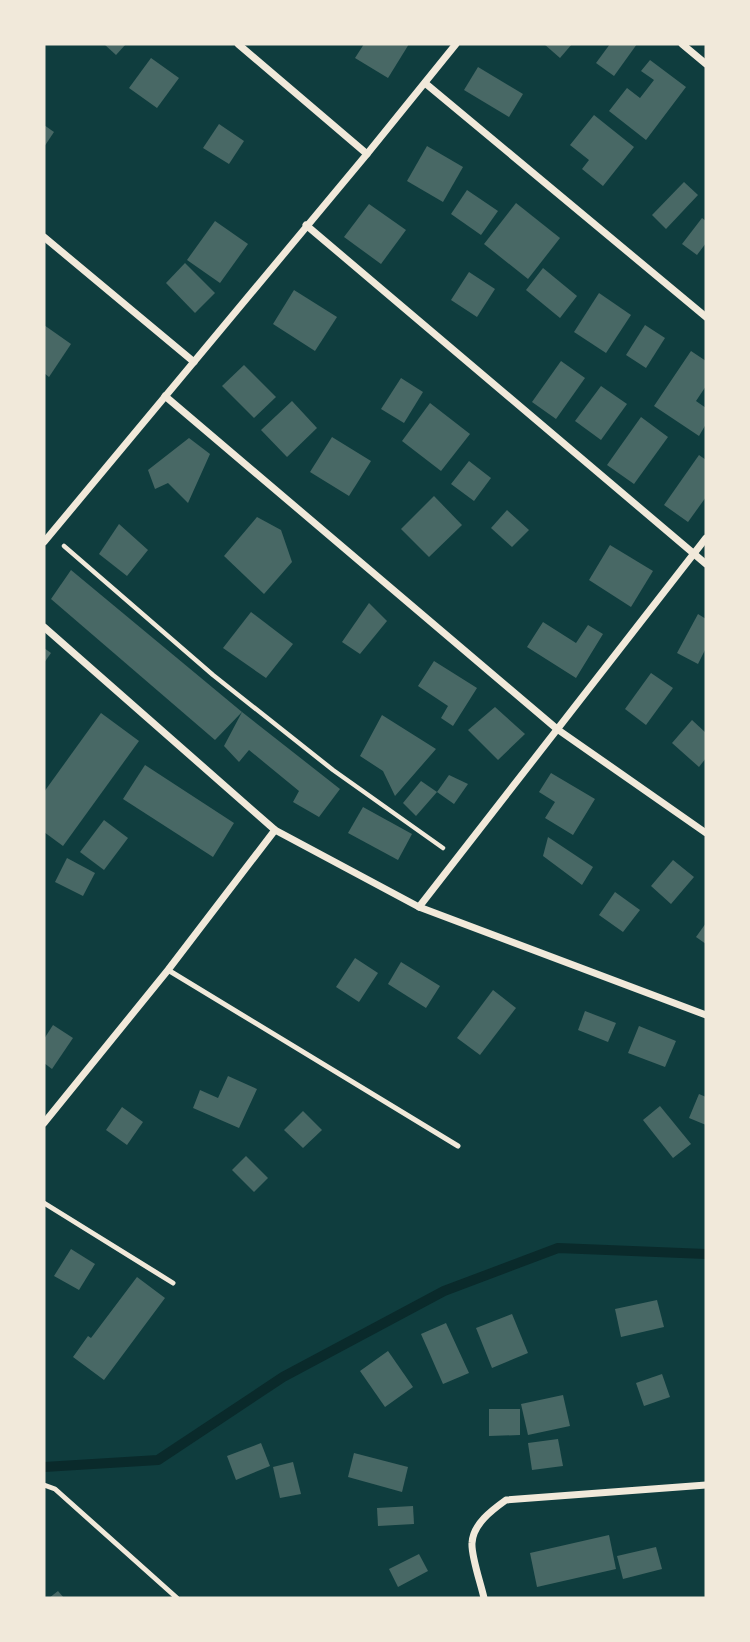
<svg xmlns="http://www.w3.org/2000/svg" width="750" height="1642" viewBox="0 0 750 1642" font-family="Rubik,sans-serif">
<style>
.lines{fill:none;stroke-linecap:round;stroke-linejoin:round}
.stream{stroke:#0a2a2b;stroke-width:10}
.building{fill:#486865}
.path{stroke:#f1e9da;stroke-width:4.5}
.service{stroke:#f1e9da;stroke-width:5}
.minor{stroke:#f1e9da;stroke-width:7}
</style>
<rect width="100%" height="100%" fill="#0f3d3e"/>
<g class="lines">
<path class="stream" d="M44,1467L158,1460L283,1377L444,1291L558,1248L706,1254"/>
</g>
<g class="building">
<path d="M104,44H126L116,55Z"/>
<path d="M364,44H409L388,78L355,58Z"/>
<path d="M544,44H572L560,58Z"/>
<path d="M610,44H637L614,76L596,63Z"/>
<path d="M151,58L179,78L157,108L129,88Z"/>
<path d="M650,60L686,87L646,140L609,111L627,88L640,98L654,80L641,71Z"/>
<path d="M478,67L523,94L509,117L464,90Z"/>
<path d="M594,115L634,147L603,186L582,169L589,160L570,145Z"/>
<path d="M219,124L244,141L229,164L203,148Z"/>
<path d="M44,125L54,132L44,147Z"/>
<path d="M427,146L463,167L443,202L407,181Z"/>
<path d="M684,182L698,195L666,229L652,215Z"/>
<path d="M467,190L498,211L481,235L451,214Z"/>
<path d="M516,203L560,238L528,279L484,244Z"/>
<path d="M369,204L406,230L381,264L344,237Z"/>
<path d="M702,218L706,221V243L697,255L682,244Z"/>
<path d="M215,221L248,244L220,283L187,260Z"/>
<path d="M185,263L215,293L195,313L166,283Z"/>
<path d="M543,268L577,296L560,318L526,290Z"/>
<path d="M469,272L495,289L477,317L451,300Z"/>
<path d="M294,290L337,317L315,351L273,324Z"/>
<path d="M599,293L631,315L606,353L574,332Z"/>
<path d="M44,325L71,344L49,377L44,373Z"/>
<path d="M645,325L665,338L646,368L626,355Z"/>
<path d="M691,351L706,361V386L696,401L706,408V424L699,436L654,406Z"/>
<path d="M561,361L585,378L556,419L532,402Z"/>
<path d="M244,365L276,397L254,418L222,386Z"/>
<path d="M401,378L423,392L404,423L381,409Z"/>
<path d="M601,386L627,404L601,440L575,421Z"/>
<path d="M292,401L317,428L287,457L261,430Z"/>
<path d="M430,403L470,434L441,471L402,441Z"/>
<path d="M641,417L668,437L634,484L607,465Z"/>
<path d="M332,437L371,461L349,496L310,472Z"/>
<path d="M189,438L210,454L188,503L168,483L155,489L148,470Z"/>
<path d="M699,455L706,460V497L688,522L664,505Z"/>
<path d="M469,461L491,478L474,501L451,484Z"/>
<path d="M434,496L462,525L429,557L401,529Z"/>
<path d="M507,510L529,530L512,547L491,528Z"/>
<path d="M257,517L281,530L292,562L264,594L224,556Z"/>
<path d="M119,524L148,550L127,576L99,554Z"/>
<path d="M610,545L653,571L631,607L589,580Z"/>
<path d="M71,570L242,712L215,740L51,599Z"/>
<path d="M369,603L387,621L360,654L342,642Z"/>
<path d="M251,612L293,644L266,678L223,648Z"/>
<path d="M698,614L706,619V648L698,664L677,653Z"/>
<path d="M543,622L576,643L588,625L603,634L576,678L527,647Z"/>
<path d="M44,648L51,653L44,663Z"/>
<path d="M434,661L477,688L453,726L441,718L448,706L418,686Z"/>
<path d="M651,673L673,688L646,725L625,709Z"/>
<path d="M495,707L525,734L498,760L468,730Z"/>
<path d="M242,712L340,789L319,817L293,802L299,791L249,750L239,762L224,746Z"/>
<path d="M101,713L139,741L63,846L44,832V792Z"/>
<path d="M382,715L436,749L395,796L383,771L360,756Z"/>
<path d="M692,720L706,733V758L699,767L672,743Z"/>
<path d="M145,765L234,823L213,857L123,799Z"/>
<path d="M551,773L595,799L573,835L545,818L555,802L539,792Z"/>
<path d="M449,775L468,784L454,804L437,792Z"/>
<path d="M421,781L437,792L416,816L403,803Z"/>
<path d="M363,807L412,834L398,860L348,833Z"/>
<path d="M104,820L128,838L104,870L80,852Z"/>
<path d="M548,837L593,867L582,885L543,856Z"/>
<path d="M67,858L95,873L83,896L55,882Z"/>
<path d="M673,860L694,877L671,904L651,886Z"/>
<path d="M615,892L640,910L623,932L599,915Z"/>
<path d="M706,923V944L696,937Z"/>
<path d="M355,958L378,973L359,1002L336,987Z"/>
<path d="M401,962L440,986L426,1008L388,984Z"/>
<path d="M493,990L516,1008L480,1055L457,1038Z"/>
<path d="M585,1011L616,1023L608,1042L578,1030Z"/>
<path d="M53,1025L73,1038L52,1069L44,1063V1039Z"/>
<path d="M639,1026L676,1041L665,1067L628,1053Z"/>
<path d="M228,1076L257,1089L239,1128L193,1108L200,1090L218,1098Z"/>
<path d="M699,1094L706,1097V1125L689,1118Z"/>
<path d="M660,1106L691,1144L673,1158L643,1120Z"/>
<path d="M122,1107L143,1122L127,1145L106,1130Z"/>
<path d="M303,1111L322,1130L303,1148L284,1130Z"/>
<path d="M246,1156L268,1178L254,1192L232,1170Z"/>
<path d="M71,1249L95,1264L79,1290L54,1276Z"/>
<path d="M137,1277L165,1298L104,1380L73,1357L88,1336L91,1338Z"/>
<path d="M657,1300L664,1327L621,1337L615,1309Z"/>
<path d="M512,1314L528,1353L492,1368L476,1328Z"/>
<path d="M446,1323L469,1373L443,1384L421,1334Z"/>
<path d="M388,1351L413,1387L385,1407L360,1371Z"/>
<path d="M662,1374L670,1397L644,1406L636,1383Z"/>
<path d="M563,1395L570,1426L528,1435L521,1404Z"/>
<path d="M489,1409H520V1435L489,1436Z"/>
<path d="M558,1439L563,1466L532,1470L528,1443Z"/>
<path d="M261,1443L270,1466L236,1480L227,1456Z"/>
<path d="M354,1453L408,1467L402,1492L348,1477Z"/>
<path d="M293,1462L301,1494L280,1498L273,1467Z"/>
<path d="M413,1506L414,1524L378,1526L377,1508Z"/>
<path d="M609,1535L616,1569L537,1587L530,1553Z"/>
<path d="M656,1547L662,1569L623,1579L617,1556Z"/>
<path d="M419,1554L428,1571L398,1587L389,1569Z"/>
<path d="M58,1591L64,1598H49Z"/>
</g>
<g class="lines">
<path class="path" d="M64,546L213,675L333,770L443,848"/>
<g class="service">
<path d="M168,970L458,1146"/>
<path d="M44,1203L173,1283"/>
<path d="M44,1485L55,1489L177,1598"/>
</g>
<g class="minor">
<path d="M238,44L367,154"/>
<path d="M682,44L706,64"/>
<path d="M425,83L706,317"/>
<path d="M306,225L706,564"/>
<path d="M44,237L194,362"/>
<path d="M165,396L557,729L706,833"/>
<path d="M44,542L367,154L456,44"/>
<path d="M44,627L275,830L419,907L706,1015"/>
<path d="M419,907L706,538"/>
<path d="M44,1123L168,970L275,830"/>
<path d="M484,1598C481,1584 471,1556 472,1543C473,1524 492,1510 506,1500L706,1485"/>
</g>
</g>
<rect width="750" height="1642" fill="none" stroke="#f1e9da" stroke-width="91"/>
</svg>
